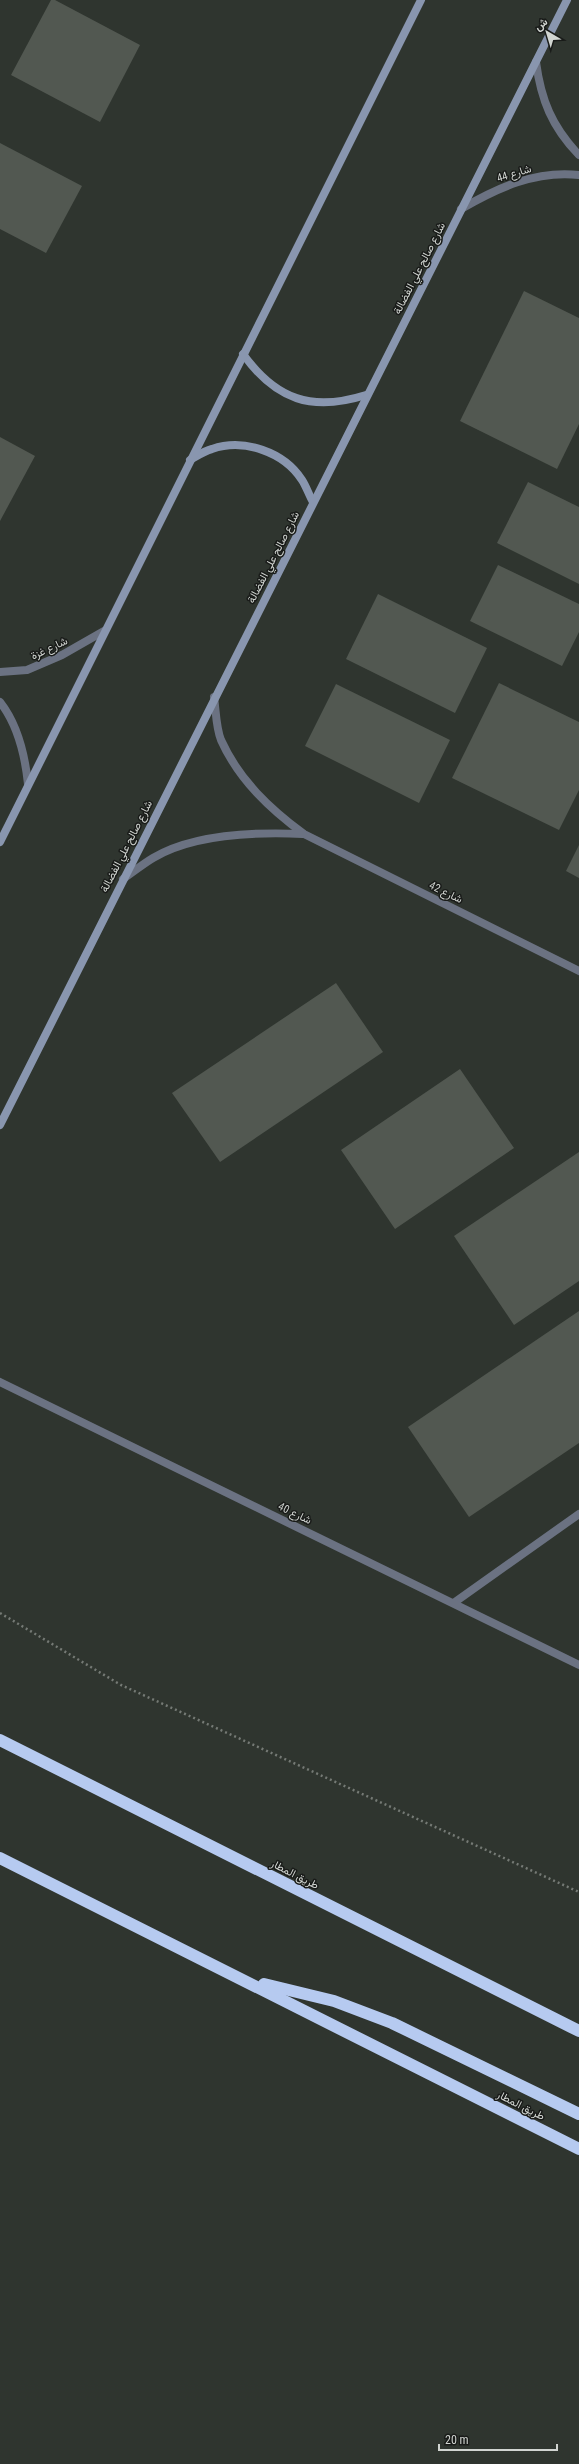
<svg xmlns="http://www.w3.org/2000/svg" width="579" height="2464" viewBox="0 0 579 2464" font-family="'Roboto Condensed',Vazirmatn,sans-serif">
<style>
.building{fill:#525851}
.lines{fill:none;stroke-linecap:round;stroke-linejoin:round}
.path{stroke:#757a75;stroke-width:2.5;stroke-dasharray:2 3;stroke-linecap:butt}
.lane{stroke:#6b7282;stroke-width:8}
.street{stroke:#6b7282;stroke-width:8}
.secondary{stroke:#8996af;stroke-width:8}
.highway{stroke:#b6caf0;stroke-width:12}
.labels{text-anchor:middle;stroke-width:3;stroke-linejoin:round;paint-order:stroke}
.street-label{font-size:11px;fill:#d1d5d1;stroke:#191b19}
</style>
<rect width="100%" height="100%" fill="#2f352f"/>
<g class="building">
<path d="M51,0H55L140,45L100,122L11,75Z"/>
<path d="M0,143L82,186L46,253L0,229Z"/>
<path d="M524,291L579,318V424L557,469L460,421Z"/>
<path d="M0,437L35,456L0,521Z"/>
<path d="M528,482L579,507V584L497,543Z"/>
<path d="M498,565L579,604V632L562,666L470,621Z"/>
<path d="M378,594L487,648L455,713L346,659Z"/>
<path d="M499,683L579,722V790L559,830L452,778Z"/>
<path d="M336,684L450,740L419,803L305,746Z"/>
<path d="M579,845V878L566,871Z"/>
<path d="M336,983L383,1052L220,1162L172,1093Z"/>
<path d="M460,1069L514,1148L395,1229L341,1150Z"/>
<path d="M579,1152V1281L514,1325L454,1236Z"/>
<path d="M579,1311V1443L469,1517L408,1427Z"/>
</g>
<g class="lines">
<path class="path" d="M0,1613L121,1685L579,1892"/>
<path class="lane" d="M455,1602L579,1514"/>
<g class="street">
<path d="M536,62C541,100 552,127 579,155"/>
<path d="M461,209C497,188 536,170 579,175"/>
<path d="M0,672L27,670L62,655L104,631"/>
<path d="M214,697C216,711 216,728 221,740C239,780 270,809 304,834L579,971"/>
<path d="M0,702C18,725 25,755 28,784"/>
<path d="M123,879C133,872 143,864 153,858C193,834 258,832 303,834"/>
<path d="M0,1382L579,1665"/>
</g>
<g class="secondary">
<path d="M243,354C276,400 312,412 366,395"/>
<path d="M190,460C197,456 204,451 212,449C244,438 284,452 302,480C306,486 309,495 313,502"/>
<path d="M0,842L421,0"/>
<path d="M0,1125L567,0"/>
</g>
<g class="highway">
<path d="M0,1740L579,2031"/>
<path d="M0,1858L579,2149"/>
<path d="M264,1984L334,2001L392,2023L579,2114"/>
</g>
</g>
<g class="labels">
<g class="street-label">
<text transform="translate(514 173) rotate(-17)" y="4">شارع 44</text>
<text transform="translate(419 268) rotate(-63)" y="4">شارع صالح علي الفضالة</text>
<text transform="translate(273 557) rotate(-63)" y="4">شارع صالح علي الفضالة</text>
<text transform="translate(49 648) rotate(-25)" y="4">شارع غزة</text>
<text transform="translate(126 846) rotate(-63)" y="4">شارع صالح علي الفضالة</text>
<text transform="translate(446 892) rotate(26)" y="4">شارع 42</text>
<text transform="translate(295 1513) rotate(26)" y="4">شارع 40</text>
<text transform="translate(295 1874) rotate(27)" y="4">طريق المطار</text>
<text transform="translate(521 2105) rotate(27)" y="4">طريق المطار</text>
</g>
</g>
<g transform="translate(547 32) rotate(322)" stroke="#191b19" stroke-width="3" paint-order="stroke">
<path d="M0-3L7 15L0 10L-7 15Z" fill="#d1d5d1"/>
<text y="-6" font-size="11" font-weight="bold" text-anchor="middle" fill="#d1d5d1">ش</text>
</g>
<path d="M439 2444v6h118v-6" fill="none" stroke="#d1d5d1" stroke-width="2"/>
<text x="445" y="2444" font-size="12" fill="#d1d5d1" stroke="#191b19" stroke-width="3" paint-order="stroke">20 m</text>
</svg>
